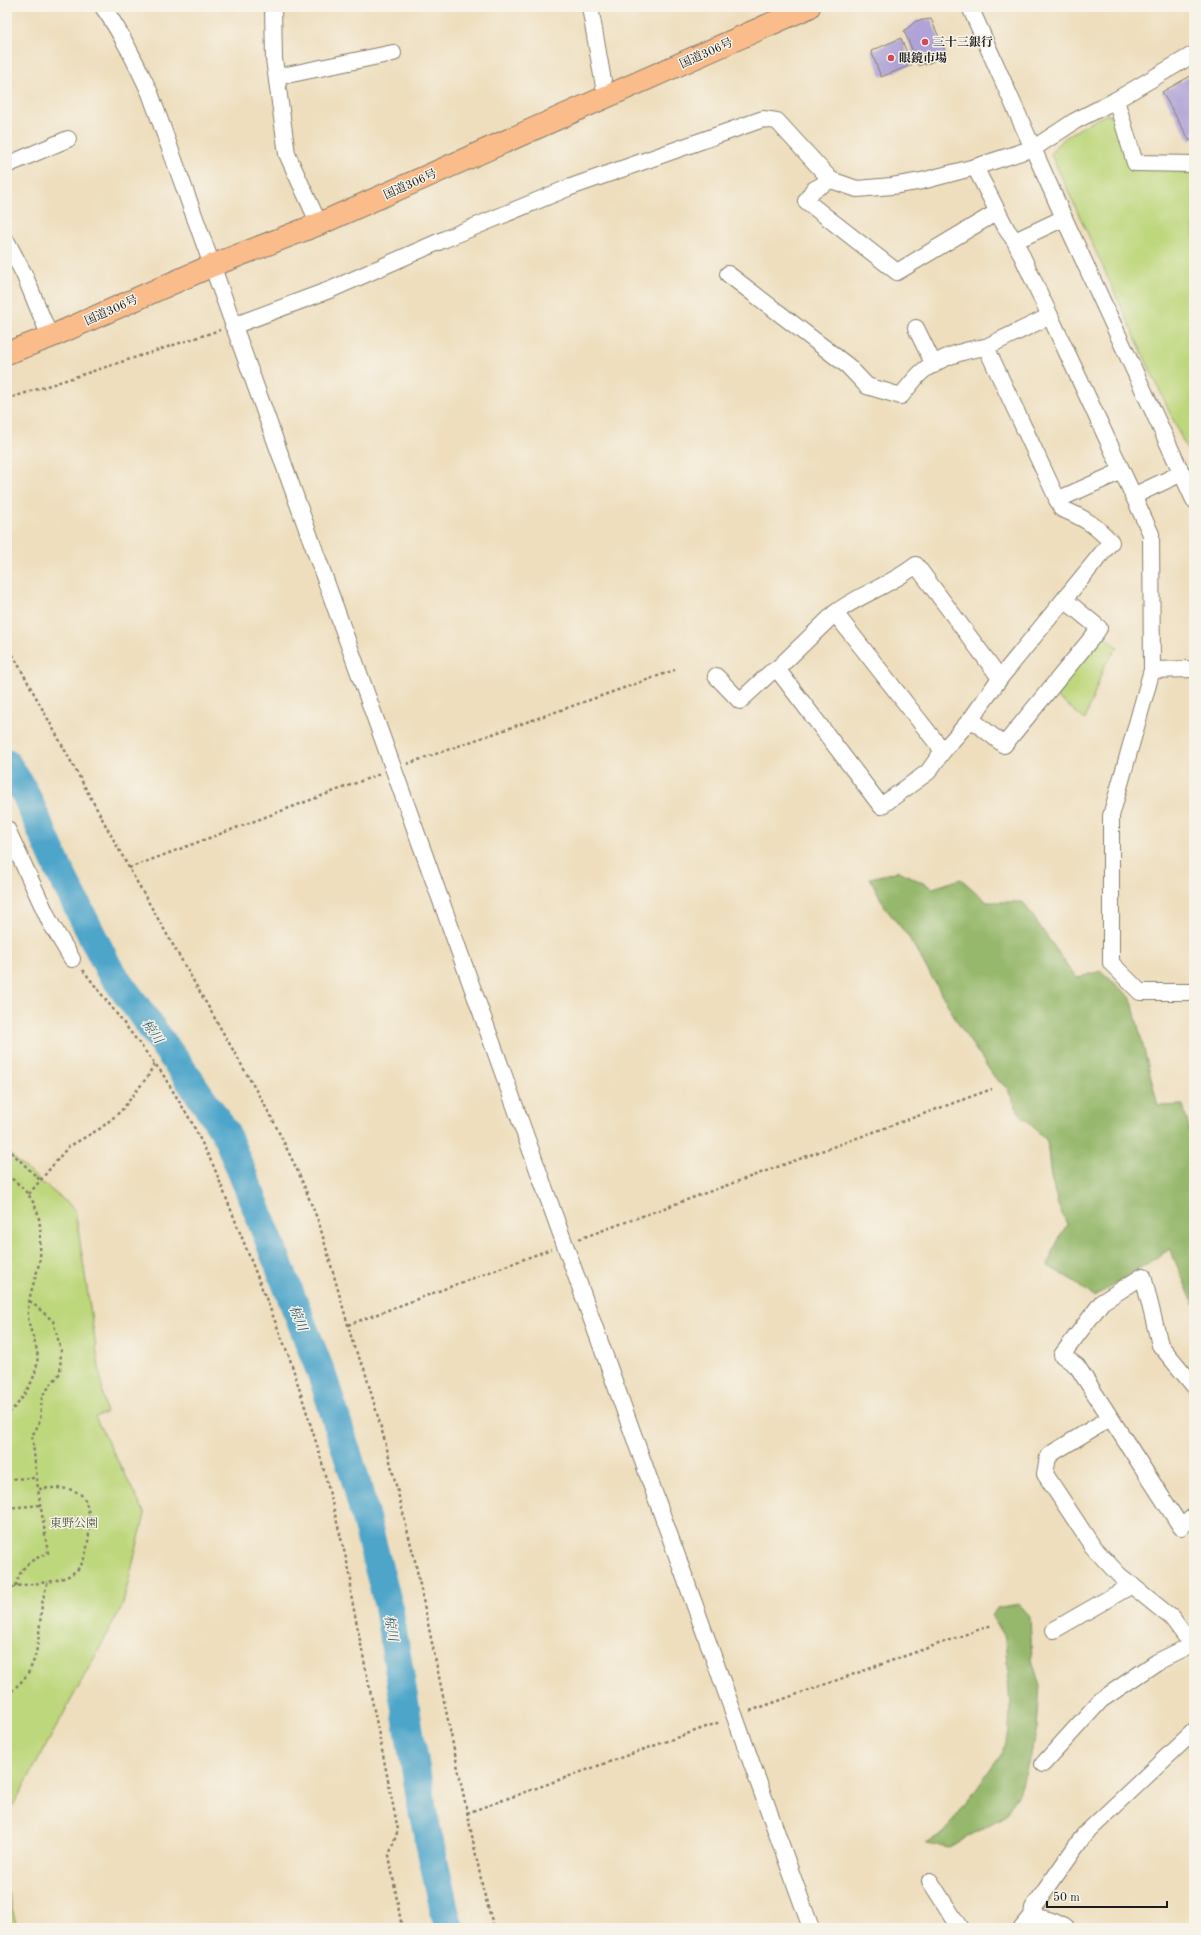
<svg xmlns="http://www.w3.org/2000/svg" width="1201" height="1935" viewBox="0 0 1201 1935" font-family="'Old Standard TT','Noto Serif JP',serif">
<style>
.green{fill:#bdd77c;stroke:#6c7a4c}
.forest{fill:#96b86c;stroke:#596a44}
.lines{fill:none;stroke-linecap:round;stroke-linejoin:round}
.river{stroke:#4da5ca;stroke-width:29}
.building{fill:#aea2d6}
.minor-casing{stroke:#857d6c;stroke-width:18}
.highway-casing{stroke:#857d6c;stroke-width:24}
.path{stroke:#857d6c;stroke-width:2.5;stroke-dasharray:3 3;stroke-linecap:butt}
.minor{stroke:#fff;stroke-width:16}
.highway{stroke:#fabc8b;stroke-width:22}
.poi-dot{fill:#d1495b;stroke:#f7f3e8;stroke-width:1.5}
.labels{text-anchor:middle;stroke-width:3;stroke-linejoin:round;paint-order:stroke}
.poi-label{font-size:12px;font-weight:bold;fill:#1c1c1c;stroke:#f7f3e8;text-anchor:start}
.street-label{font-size:12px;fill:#1c1c1c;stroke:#f7f3e8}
.park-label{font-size:12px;fill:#4c5439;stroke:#f7f3e8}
.water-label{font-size:13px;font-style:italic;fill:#325a6a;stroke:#f7f3e8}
</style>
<rect width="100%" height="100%" fill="#f7f3e8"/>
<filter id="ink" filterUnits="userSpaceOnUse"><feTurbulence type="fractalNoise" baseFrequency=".025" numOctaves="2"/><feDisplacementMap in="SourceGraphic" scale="8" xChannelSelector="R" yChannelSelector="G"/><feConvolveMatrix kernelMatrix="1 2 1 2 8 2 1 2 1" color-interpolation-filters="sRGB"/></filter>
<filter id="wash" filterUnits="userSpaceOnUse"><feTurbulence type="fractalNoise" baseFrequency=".012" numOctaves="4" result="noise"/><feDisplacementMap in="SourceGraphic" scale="16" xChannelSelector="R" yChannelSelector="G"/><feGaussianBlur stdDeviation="0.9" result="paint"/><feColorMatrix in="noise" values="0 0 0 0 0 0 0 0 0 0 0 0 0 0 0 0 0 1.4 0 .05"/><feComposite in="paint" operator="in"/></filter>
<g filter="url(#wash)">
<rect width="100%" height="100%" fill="#eedebd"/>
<g class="green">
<path d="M1107,114L1117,119L1131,167H1194V465L1051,154C1057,138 1092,122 1107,114Z"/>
<path d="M1102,635L1118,647L1104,666L1085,720L1055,695Z"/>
<path d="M7,1152L40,1181L75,1209L106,1413L95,1417L145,1514L122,1607L7,1817Z"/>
<path d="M7,1890L16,1923L20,1928H7Z"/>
</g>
<g class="forest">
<path d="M899,871L933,888L961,879L987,902H1023L1076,978L1101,971L1131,998L1158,1106L1183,1105L1194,1147V1305L1170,1249L1094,1297L1074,1281L1048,1266L1053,1250L1067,1224L1058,1205L1051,1177L1047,1141L1019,1113L1007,1088L995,1078L963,1031L908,936L886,909L870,878Z"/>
<path d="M1018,1604L1030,1617L1032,1660L1040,1686L1037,1729L1022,1785L1006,1815L950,1847L926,1843L945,1832L1001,1754L1009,1731L1010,1706L1005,1637L992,1616L997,1608Z"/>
</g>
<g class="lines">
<path class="river" d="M7,764L24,791L59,870L109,969L188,1078L225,1132L250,1192L322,1375L355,1478L388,1604L423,1813L446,1917L450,1928"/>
</g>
<g id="blocks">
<g class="building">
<path d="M931,19L946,53L941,55L942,57L925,65V63L919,66L904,31L916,21Z"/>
<path d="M901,38L912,65L881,77L871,51Z"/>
<path d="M1194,74V138L1190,141L1162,92Z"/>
</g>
</g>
</g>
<g filter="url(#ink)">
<use href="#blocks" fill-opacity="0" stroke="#857d6c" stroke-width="1"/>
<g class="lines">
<g class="minor-casing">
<g id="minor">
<path d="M103,7C122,34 136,63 150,93L811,1928"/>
<path d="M273,7L274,59L287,154L319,224"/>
<path d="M590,7L606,98"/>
<path d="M970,7L1064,218L1194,500"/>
<path d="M277,77L393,53"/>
<path d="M1116,100L1135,163L1194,164"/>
<path d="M7,165L68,139"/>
<path d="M975,167L1007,230L1015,241"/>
<path d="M831,180L813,190L806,201L897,272L997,212"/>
<path d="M7,242L24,274L50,337"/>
<path d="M728,274L848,366L867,386L901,396C908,388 915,377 924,370C942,357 964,350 986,347"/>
<path d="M1050,316L1122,471"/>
<path d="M233,326L332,289L445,239L568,188L763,119L777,121L831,180L857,189L892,186L922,181L975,167L1034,148L1075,121L1116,100L1194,54"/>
<path d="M916,328L934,365"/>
<path d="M1133,496L1182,473"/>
<path d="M1057,500L1122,471L1151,534L1152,670L1194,669"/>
<path d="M835,613C860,594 891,585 916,565L1000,678"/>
<path d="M777,669L881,806L928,772L943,751"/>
<path d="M1152,670L1111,816V963L1140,992H1194"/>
<path d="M716,676L740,701L770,673L777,669L835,613L943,751L971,719L1000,678L1111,542C1095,525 1083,517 1062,509L986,347L1050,316L1015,241L1064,218"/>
<path d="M971,719L1004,745L1095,634L1099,628L1065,600"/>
<path d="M7,829L50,922L72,959"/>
<path d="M1194,1386L1160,1345L1143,1276L1102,1302L1062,1355L1077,1366L1181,1527L1194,1516"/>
<path d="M1110,1418L1054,1452L1048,1457L1045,1474L1093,1547L1119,1575L1172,1618L1192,1645"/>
<path d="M1054,1630L1132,1585"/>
<path d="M1043,1764L1101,1700L1157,1662L1194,1644"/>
<path d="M930,1881L960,1928"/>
<path d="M1032,1916L1049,1920L1066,1928"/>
<path d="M1022,1928L1032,1916L1033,1908L1084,1835L1194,1731"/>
</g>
</g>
<g class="highway-casing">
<path id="highway" d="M7,353L50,337L211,266L319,224L809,7"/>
</g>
<g class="path">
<path d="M7,399L220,330"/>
<path d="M7,644L129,868L273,1120L300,1176L319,1223L348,1325L354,1347L364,1368L386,1445L415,1561L483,1889L494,1928"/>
<path d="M407,764L675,670"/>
<path d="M129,868L380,774"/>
<path d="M83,970L162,1073L191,1121L214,1167L290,1359L320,1455L351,1578V1595L398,1830L389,1855L402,1928"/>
<path d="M7,1148L40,1180"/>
<path d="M7,1175C32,1193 42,1210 40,1241C40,1248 41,1256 39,1263C36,1278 29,1294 28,1310C27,1325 34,1337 37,1351C41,1372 23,1402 7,1414"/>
<path d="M29,1194L68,1147L101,1128L121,1111L148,1076L154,1064"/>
<path d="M579,1239L992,1089"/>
<path d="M348,1325L551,1249"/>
<path d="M7,1479L37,1478"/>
<path d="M7,1508L41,1505"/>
<path d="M16,1586C20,1566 31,1560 48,1553L38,1489"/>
<path d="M7,1591L16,1586L48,1582"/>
<path d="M7,1695C16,1687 26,1679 31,1667C43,1642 37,1608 48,1582C60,1579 69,1578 78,1569C90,1557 95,1504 80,1494C69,1486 51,1488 38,1489L32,1434L35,1432L40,1420L42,1396L60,1373L61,1350L53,1321L30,1301"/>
<path d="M750,1711L992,1625"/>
<path d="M467,1813L720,1722"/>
</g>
<use href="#minor" class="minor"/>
<use href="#highway" class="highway"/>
</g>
</g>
<g class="poi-dot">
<circle cx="925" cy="42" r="4"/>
<circle cx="891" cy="58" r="4"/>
</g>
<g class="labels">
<g class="poi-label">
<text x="933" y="46">三十三銀行</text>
<text x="899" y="62">眼鏡市場</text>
</g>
<g class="street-label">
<text transform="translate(706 53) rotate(-24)" y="4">国道306号</text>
<text transform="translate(410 184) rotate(-24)" y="4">国道306号</text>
<text transform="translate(111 310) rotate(-24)" y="4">国道306号</text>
</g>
<g class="park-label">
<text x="74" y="1527">東野公園</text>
</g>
<g class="water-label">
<text transform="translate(153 1031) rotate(55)" y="5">椋川</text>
<text transform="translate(299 1318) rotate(68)" y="5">椋川</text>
<text transform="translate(392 1628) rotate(80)" y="5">椋川</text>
</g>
</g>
<rect width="1201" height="1935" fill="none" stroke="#f7f3e8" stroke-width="24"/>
<path d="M1047 1901v6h120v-6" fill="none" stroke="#1c1c1c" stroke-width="2"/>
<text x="1053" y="1901" font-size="12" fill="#1c1c1c" stroke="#f7f3e8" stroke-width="3" paint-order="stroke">50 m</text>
</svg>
